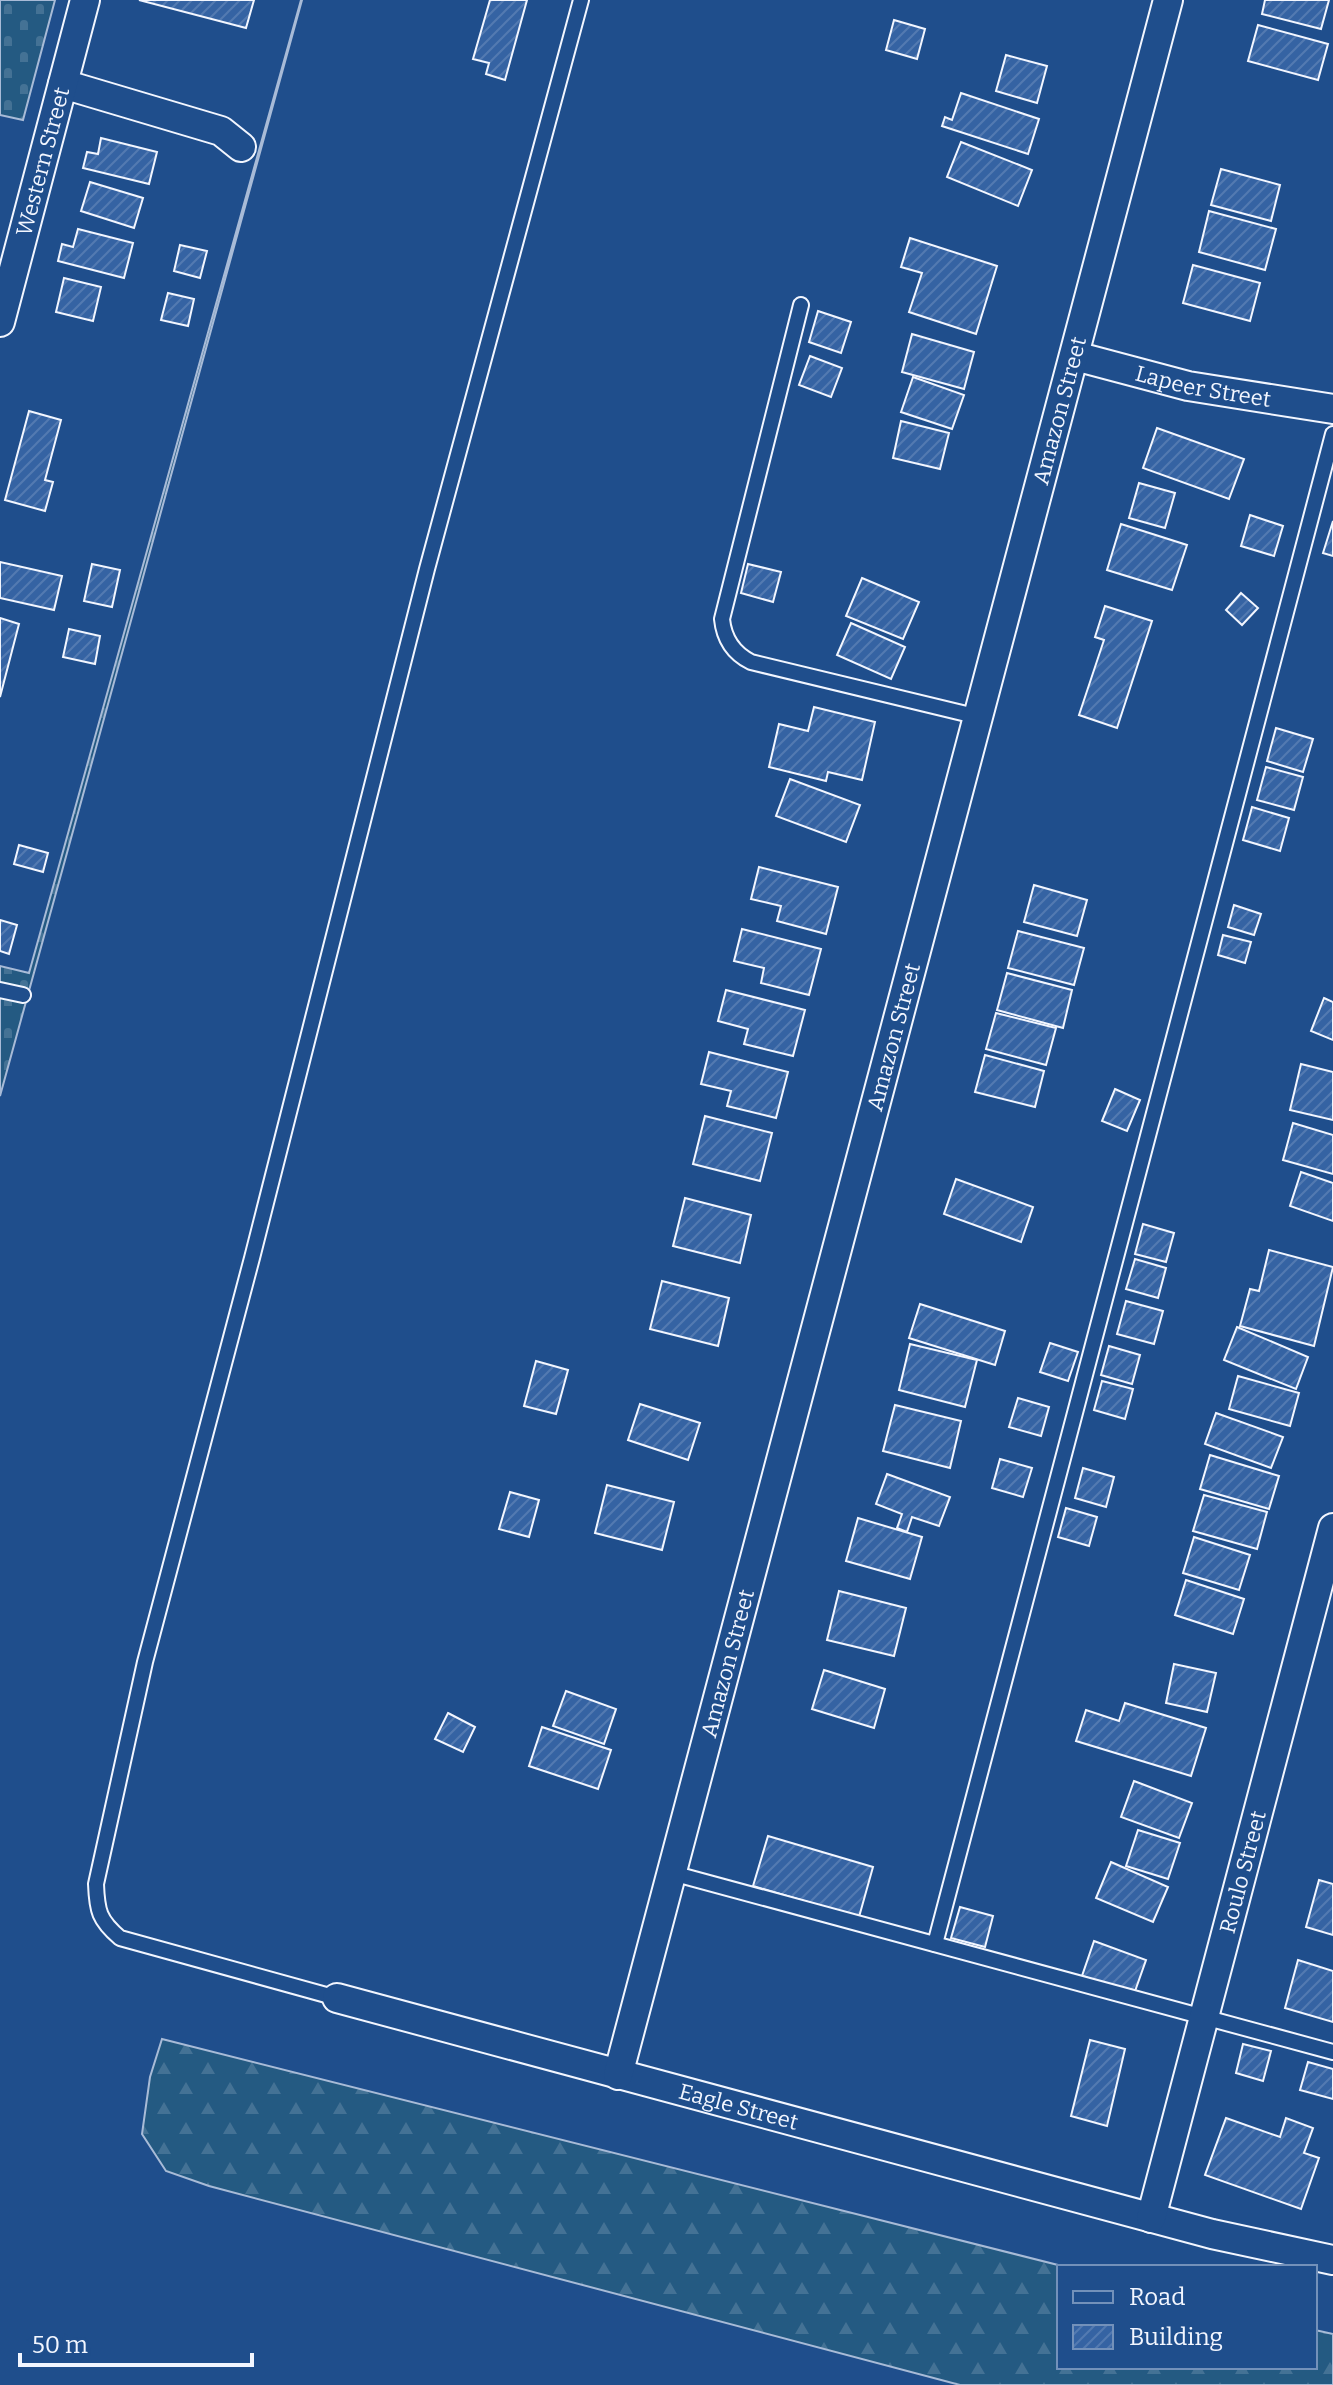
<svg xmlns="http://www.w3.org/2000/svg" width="1333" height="2385" viewBox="0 0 1333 2385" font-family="Bitter,serif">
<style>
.forest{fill:url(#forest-firs);stroke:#a8bbd7;stroke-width:2}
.cemetery{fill:url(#cemetery-stones);stroke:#a8bbd7;stroke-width:2}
.building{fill:url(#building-hatch);stroke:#f2f6ff;stroke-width:2}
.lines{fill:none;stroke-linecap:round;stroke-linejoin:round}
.service-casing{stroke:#f2f6ff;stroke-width:18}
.minor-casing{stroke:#f2f6ff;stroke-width:32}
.service{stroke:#1f4e8c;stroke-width:14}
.minor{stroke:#1f4e8c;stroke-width:28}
.labels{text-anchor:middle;stroke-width:6;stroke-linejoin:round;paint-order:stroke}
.street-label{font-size:22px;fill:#f2f6ff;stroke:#1f4e8c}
</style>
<defs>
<pattern id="forest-firs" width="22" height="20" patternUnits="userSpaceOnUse" patternTransform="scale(2)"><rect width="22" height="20" fill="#245a82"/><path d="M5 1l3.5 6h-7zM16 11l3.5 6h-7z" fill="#447295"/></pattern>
<pattern id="cemetery-stones" width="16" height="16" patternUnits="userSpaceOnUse" patternTransform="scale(2)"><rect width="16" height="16" fill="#245a82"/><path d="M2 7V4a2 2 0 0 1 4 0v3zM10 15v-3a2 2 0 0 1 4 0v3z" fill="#447295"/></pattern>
<pattern id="building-hatch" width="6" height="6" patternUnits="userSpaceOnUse" patternTransform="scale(2)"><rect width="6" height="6" fill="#3563a3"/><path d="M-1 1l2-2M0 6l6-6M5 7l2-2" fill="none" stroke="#537ab1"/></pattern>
</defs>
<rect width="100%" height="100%" fill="#1f4e8c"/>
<path class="forest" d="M162,2039L1066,2267H1059V2367H1315V2330L1333,2334V2385H960L209,2186L166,2171L142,2134L150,2077Z"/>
<g class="cemetery">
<path d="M0,0H55L23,120L0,115Z"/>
<path d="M301,0H302L0,1096V966L29,973Z"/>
</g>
<g class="building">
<path d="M139,0H254L246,28Z"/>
<path d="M490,0H527L505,80L486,74L489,63L473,59Z"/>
<path d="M1265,0H1329L1321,29L1262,14Z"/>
<path d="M894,20L925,29L917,59L886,50Z"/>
<path d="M1258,25L1328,44L1318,80L1248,61Z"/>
<path d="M1006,55L1047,66L1037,103L996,91Z"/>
<path d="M961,93L1039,119L1028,154L942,126L945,117L952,120Z"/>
<path d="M101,138L157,152L149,184L83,168L87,152L98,154Z"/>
<path d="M961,142L1032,170L1018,206L947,177Z"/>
<path d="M1221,169L1280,185L1271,221L1211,205Z"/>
<path d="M90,182L143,198L134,228L81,211Z"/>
<path d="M1209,211L1276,229L1265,270L1199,252Z"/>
<path d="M78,229L133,243L124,278L58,261L62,244L73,247Z"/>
<path d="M910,238L997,266L976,334L909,312L922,273L901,267Z"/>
<path d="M180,245L207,251L200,278L174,271Z"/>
<path d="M1193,265L1260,283L1250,321L1183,303Z"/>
<path d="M64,278L101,287L93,321L56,312Z"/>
<path d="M168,293L194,299L188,326L161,320Z"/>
<path d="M818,311L851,322L841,353L809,342Z"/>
<path d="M912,334L974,352L964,389L902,372Z"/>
<path d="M810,356L842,368L831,397L799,385Z"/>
<path d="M913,377L964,395L952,429L901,412Z"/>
<path d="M29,411L61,420L45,480L53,482L45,511L5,500Z"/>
<path d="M901,421L949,433L940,469L893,458Z"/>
<path d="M1157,428L1244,459L1229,499L1143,468Z"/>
<path d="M1139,483L1175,493L1165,528L1129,518Z"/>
<path d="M1250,515L1283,526L1274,556L1241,546Z"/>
<path d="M1333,521V556L1323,553Z"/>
<path d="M1121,524L1187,545L1172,590L1107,570Z"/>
<path d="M0,562L62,576L54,610L0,598Z"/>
<path d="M92,564L120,570L112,607L84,601Z"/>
<path d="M748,564L781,572L773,602L741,593Z"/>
<path d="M862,578L919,602L903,639L846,616Z"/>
<path d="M1241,593L1258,608L1242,625L1226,610Z"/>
<path d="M1105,606L1152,621L1117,728L1079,715L1104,640L1095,637Z"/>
<path d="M0,618L19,624L0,697Z"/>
<path d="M851,623L905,647L891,679L837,655Z"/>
<path d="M69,629L100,636L95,664L63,657Z"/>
<path d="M814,707L875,722L862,780L828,772L826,781L769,767L779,724L808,731Z"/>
<path d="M1276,728L1313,739L1303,772L1267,761Z"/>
<path d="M1266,767L1303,777L1294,810L1257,800Z"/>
<path d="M790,779L860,805L846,842L776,816Z"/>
<path d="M1252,807L1289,818L1280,851L1243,840Z"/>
<path d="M19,845L48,853L43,872L14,864Z"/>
<path d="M759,867L838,887L826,934L777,921L781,906L751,899Z"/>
<path d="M1034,885L1087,900L1077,936L1024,922Z"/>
<path d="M1234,905L1261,914L1254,935L1228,927Z"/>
<path d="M0,920L17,925L9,954L0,951Z"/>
<path d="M742,929L821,949L809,995L761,983L764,968L734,961Z"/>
<path d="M1018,931L1084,948L1074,985L1008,968Z"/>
<path d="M1223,935L1251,942L1245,963L1218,955Z"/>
<path d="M1007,973L1072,990L1063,1028L997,1010Z"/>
<path d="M726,990L805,1010L793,1056L744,1044L748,1029L718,1021Z"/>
<path d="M1324,998L1333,1002V1040L1311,1031Z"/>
<path d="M996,1013L1056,1028L1046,1065L986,1049Z"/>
<path d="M709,1052L788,1072L776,1118L727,1106L731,1091L701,1084Z"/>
<path d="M985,1055L1044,1071L1035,1107L975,1092Z"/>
<path d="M1301,1064L1333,1072V1120L1290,1110Z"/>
<path d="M1115,1089L1140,1100L1127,1131L1102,1121Z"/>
<path d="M705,1116L772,1133L760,1181L693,1164Z"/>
<path d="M1293,1123L1333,1135V1174L1283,1160Z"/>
<path d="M1301,1172L1333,1183V1221L1290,1206Z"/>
<path d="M956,1179L1033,1207L1021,1242L944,1214Z"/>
<path d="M685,1198L751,1215L740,1263L673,1246Z"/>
<path d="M1143,1224L1174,1233L1166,1262L1135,1254Z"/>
<path d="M1269,1250L1333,1267L1314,1346L1240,1326L1250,1289L1259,1291Z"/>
<path d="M1135,1259L1166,1268L1158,1298L1126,1289Z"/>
<path d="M662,1281L729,1298L718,1346L650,1329Z"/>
<path d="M1126,1301L1163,1311L1154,1344L1117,1334Z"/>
<path d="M920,1304L1005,1331L995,1365L909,1338Z"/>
<path d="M1237,1327L1308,1357L1296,1389L1224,1360Z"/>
<path d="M1050,1343L1078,1352L1068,1381L1040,1372Z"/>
<path d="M910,1344L977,1360L965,1407L899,1390Z"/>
<path d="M1109,1346L1140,1355L1132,1384L1101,1375Z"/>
<path d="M536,1361L568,1370L556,1414L524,1406Z"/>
<path d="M1238,1376L1299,1393L1290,1426L1229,1409Z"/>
<path d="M1102,1381L1133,1389L1125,1419L1094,1410Z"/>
<path d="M1018,1398L1049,1407L1041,1436L1009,1427Z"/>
<path d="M640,1404L700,1423L688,1460L628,1440Z"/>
<path d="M895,1405L961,1421L950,1468L883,1451Z"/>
<path d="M1216,1413L1283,1437L1271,1468L1205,1444Z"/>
<path d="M1210,1455L1279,1476L1269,1509L1200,1489Z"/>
<path d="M1000,1459L1032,1468L1023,1497L992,1488Z"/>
<path d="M1083,1468L1114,1477L1106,1507L1075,1498Z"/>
<path d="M887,1474L950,1497L939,1526L912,1517L907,1532L897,1528L902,1514L876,1504Z"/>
<path d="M607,1485L674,1502L662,1550L595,1533Z"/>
<path d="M510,1492L539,1500L529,1537L499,1529Z"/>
<path d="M1204,1495L1267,1512L1257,1549L1193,1531Z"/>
<path d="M1066,1508L1097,1517L1089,1546L1058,1537Z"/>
<path d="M858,1518L922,1537L910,1579L846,1561Z"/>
<path d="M1194,1537L1250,1555L1239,1590L1183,1573Z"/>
<path d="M1186,1580L1244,1599L1233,1634L1175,1615Z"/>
<path d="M839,1591L906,1608L894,1656L827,1640Z"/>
<path d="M1174,1664L1216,1673L1207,1712L1166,1703Z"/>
<path d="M824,1670L885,1689L874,1728L812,1709Z"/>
<path d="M566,1691L616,1709L604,1744L553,1726Z"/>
<path d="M1125,1703L1206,1728L1191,1776L1076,1741L1086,1710L1119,1721Z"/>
<path d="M448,1713L475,1727L463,1752L435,1739Z"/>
<path d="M542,1727L611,1750L598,1789L529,1766Z"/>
<path d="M1134,1781L1192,1803L1179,1838L1121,1817Z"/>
<path d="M1138,1830L1180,1843L1168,1879L1126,1866Z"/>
<path d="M768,1836L873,1867L859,1917L753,1886Z"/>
<path d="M1111,1862L1168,1887L1153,1922L1096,1898Z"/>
<path d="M1319,1880L1333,1884V1935L1306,1927Z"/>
<path d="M960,1907L993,1916L985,1947L951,1938Z"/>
<path d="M1094,1941L1146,1960L1134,1994L1082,1976Z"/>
<path d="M1298,1960L1333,1971V2022L1285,2008Z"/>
<path d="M1090,2040L1125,2049L1107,2126L1071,2116Z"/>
<path d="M1243,2044L1271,2051L1263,2081L1236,2073Z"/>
<path d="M1308,2062L1333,2069V2099L1300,2090Z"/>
<path d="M1226,2118L1280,2137L1286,2118L1313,2128L1304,2153L1319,2158L1301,2209L1205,2175Z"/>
</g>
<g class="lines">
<g class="service-casing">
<g id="service">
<path d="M801,305L722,619C724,639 733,653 751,662L979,717"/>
<path d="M0,990L23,995"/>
<path d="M672,1873L1333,2052"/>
<path d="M935,1944L1333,434"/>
<path d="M337,1998L120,1938C99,1920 97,1911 96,1884L145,1662L252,1258L427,569L581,0"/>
</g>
</g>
<g class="minor-casing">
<g id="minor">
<path d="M63,84L221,131L241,147"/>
<path id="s1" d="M0,322L85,0"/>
<path id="s2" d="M1075,356L1188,386L1333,409"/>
<path id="s3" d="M337,1998L1212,2234L1333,2260"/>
<path id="s4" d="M618,2075L1168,0"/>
<path id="s5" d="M1151,2218L1333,1528"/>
</g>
</g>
<use href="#service" class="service"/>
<use href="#minor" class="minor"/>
</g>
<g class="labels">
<g class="street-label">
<text dy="8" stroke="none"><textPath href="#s1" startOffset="166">Western Street</textPath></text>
<text dy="8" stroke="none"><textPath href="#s2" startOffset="132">Lapeer Street</textPath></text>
<text dy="8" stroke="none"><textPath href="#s4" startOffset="1722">Amazon Street</textPath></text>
<text dy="8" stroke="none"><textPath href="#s4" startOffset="1074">Amazon Street</textPath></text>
<text dy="8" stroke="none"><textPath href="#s4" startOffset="426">Amazon Street</textPath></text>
<text dy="8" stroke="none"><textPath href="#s5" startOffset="358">Roulo Street</textPath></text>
<text dy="8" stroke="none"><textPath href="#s3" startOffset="416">Eagle Street</textPath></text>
</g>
</g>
<rect x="1057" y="2265" width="260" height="104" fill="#1f4e8c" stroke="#7391ba" stroke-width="2"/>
<rect x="1073" y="2291" width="40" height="12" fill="#1f4e8c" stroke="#7391ba" stroke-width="2"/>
<text x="1129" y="2305" font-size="24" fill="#f2f6ff">Road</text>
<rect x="1073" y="2325" width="40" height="24" fill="url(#building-hatch)" stroke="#7391ba" stroke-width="2"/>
<text x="1129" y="2345" font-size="24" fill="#f2f6ff">Building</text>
<path d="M20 2353v12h232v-12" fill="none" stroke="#f2f6ff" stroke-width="4"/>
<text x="32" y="2353" font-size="24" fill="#f2f6ff" stroke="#1f4e8c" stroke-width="6" paint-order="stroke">50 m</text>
</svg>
